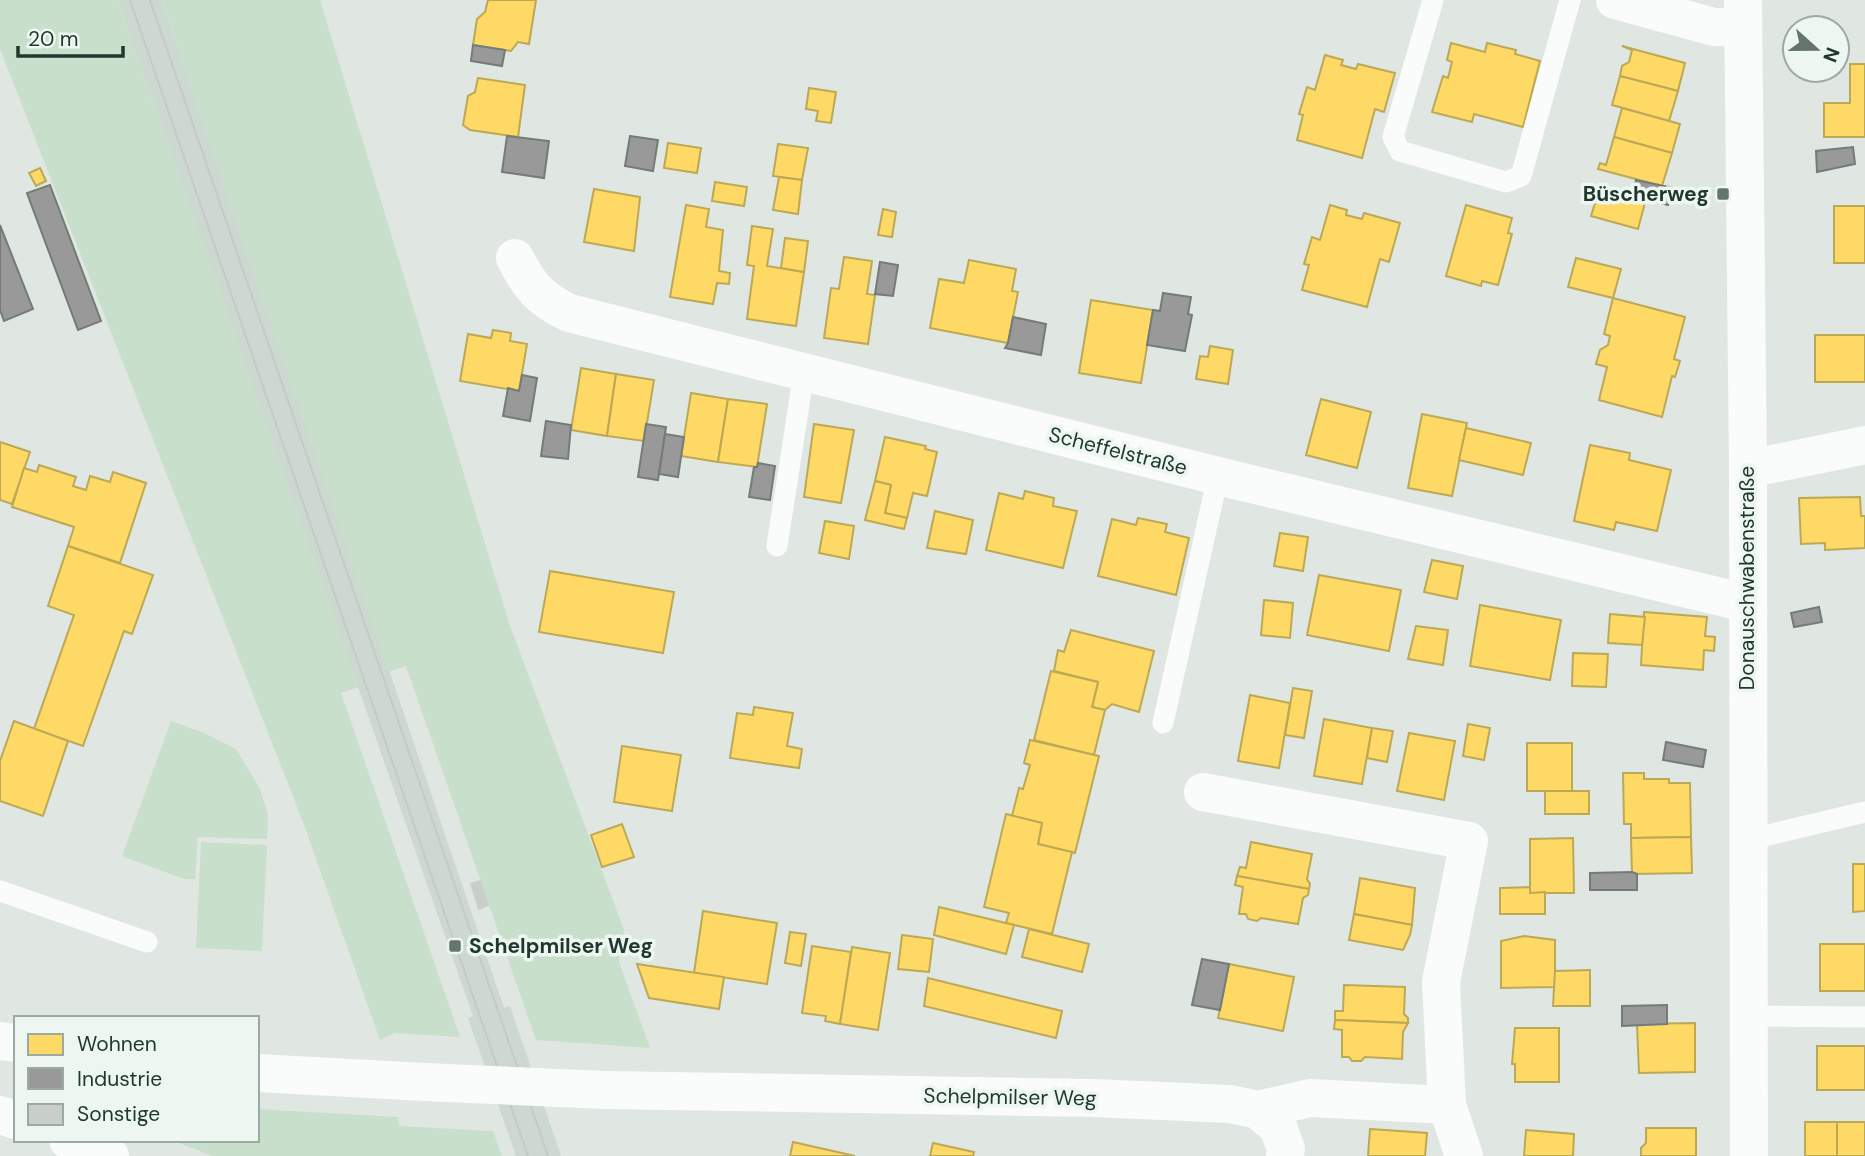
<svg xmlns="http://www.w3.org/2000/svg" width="1865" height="1156" viewBox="0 0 1865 1156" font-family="'DM Sans',sans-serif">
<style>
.built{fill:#cdd8d1}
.green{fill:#c8dfcb}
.homes{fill:#ffd966;stroke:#bca955;stroke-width:2}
.industry{fill:#999;stroke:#747c78;stroke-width:2}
.building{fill:#c9cecb;stroke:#c9cfcb;stroke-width:2}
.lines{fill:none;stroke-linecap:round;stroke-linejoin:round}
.service{stroke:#fafbfb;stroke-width:21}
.minor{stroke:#fafbfb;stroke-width:38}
.tram{stroke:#c5c9c7;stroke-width:2}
.minor-bridge{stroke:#fafbfb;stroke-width:38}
.poi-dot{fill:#63756c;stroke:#edf6f0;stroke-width:2.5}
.labels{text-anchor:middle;stroke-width:7;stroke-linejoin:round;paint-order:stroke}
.poi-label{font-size:21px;font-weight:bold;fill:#1f382c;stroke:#edf6f0;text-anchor:end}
.street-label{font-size:21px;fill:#1f382c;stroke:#edf6f0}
</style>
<rect width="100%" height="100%" fill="#e0e6e2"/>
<path class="built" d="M118,0H161L504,1008L510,1006L561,1156H516L468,1018L473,1016Z"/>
<g class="green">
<path d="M0,0H118L359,687L341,693L460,1037L395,1033L380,1040L303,822L0,49Z"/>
<path d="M161,0H320L510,626L624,930L619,962L650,1048L536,1040L406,666L388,672Z"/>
<path d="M171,721L204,733L236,749L259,787L268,814L267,839L198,837L195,879H184L122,856Z"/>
<path d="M201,842L267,845L262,951L196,948Z"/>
<path d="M257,1109L398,1117L399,1126L493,1131L502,1156H212L172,1140H257Z"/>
</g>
<g class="homes">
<path d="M488,0H536L529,44L518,42L511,51L473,45L477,19L485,12Z"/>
<path d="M1451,43L1485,52L1487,43L1516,50L1515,54L1540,61L1523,127L1474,114L1472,122L1432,112L1443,76L1448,78L1452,62L1447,60Z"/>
<path d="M1622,46L1685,63L1678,91L1620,76L1622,66L1629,62L1632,50Z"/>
<path d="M1325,55L1343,60L1341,65L1356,69L1358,64L1395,73L1384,112L1375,109L1362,158L1297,140L1303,115L1299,114L1307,87L1315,90Z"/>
<path d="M1850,64H1865V137H1824V103H1850Z"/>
<path d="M1620,76L1678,91L1669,121L1612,105Z"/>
<path d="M478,78L525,85L518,137L470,130L463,125L468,96L475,92Z"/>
<path d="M809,88L836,92L831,123L816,121L818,111L806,109Z"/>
<path d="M1622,108L1680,124L1672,153L1614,137Z"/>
<path d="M1614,137L1672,153L1662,186L1598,169L1600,163L1606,165Z"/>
<path d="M668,143L701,148L697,173L664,168Z"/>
<path d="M778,144L808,148L802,180L773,176Z"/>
<path d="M40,168L46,181L36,186L29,173Z"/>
<path d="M779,177L802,180L798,214L773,210Z"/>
<path d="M715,182L747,187L744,206L712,201Z"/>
<path d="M1600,187L1646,199L1638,229L1591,216Z"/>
<path d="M594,189L640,197L634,251L584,242Z"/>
<path d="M686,205L709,209L706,227L723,230L719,271L730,273L729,284L717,283L713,304L670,297Z"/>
<path d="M1330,205L1347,210L1346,215L1362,219L1364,213L1400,223L1389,262L1380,259L1367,307L1302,290L1309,265L1304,264L1312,237L1320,240Z"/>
<path d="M1466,205L1512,218L1508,233L1512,234L1498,285L1482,281L1481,286L1446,276Z"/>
<rect x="1834" y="206" width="31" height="57"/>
<path d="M883,209L896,212L892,237L878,235Z"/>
<path d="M752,226L773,229L767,266L804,272L796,326L747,319L754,266L747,265Z"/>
<path d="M785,238L808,241L804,272L781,268Z"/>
<path d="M844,257L872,261L867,294L875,295L868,344L824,338L831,288L839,289Z"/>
<path d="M1576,258L1621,269L1613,298L1568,287Z"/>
<path d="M969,260L1016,269L1012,291L1018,292L1008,343L930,328L939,279L964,283Z"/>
<path d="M1613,298L1685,317L1674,359L1680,361L1675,377L1672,376L1662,417L1599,400L1607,367L1596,364L1600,350L1608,345L1610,336L1604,334Z"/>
<path d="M1091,300L1153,310L1141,383L1079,373Z"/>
<path d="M493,330L511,333L510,341L527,344L519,391L460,381L468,334L491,338Z"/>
<rect x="1815" y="335" width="50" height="47"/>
<path d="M1210,346L1233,350L1228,384L1196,379L1200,356L1208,357Z"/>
<path d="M581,368L616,374L607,436L571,430Z"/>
<path d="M616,374L654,380L644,441L607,436Z"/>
<path d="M691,393L728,399L718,462L681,456Z"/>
<path d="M728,399L767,404L757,467L718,462Z"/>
<path d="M1321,399L1371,412L1357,468L1306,455Z"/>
<path d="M1422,414L1467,423L1452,496L1408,488Z"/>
<path d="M814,424L854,430L841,503L804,497Z"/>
<path d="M1466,428L1531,443L1523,475L1459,460Z"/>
<path d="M885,437L926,446L925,449L937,452L927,496L913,493L907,518L885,513L891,485L875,481Z"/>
<path d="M0,442L30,452L12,504L0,500Z"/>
<path d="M1590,445L1630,453L1629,460L1671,470L1657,531L1616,522L1614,530L1574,521Z"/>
<path d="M39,465L76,477L73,486L86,490L90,476L110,482L113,472L146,483L120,563L68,546L74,527L12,507L24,468L37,472Z"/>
<path d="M875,481L891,485L885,513L907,518L904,529L865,520Z"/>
<path d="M1025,491L1054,498L1053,506L1077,511L1063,568L986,550L999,493L1023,499Z"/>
<path d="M1860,497L1861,516H1865V548L1825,550V543L1801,544L1799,498Z"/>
<path d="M935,511L973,520L966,554L927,548Z"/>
<path d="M1138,518L1167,524L1165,532L1189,538L1176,595L1098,576L1112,519L1136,525Z"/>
<path d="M825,521L854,526L849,559L819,553Z"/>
<path d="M1280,533L1308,537L1303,571L1274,566Z"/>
<path d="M68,546L153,575L132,634L124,631L83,746L34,729L74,615L48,606Z"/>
<path d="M1432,560L1463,566L1457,599L1424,592Z"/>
<path d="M550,571L674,592L663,653L539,632Z"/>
<path d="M1319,575L1401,590L1389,651L1307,635Z"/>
<path d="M1264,600L1293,603L1290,638L1261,635Z"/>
<path d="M1480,605L1561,620L1550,680L1470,666Z"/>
<path d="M1644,612L1707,617L1705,636L1715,637L1714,651L1704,650L1703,670L1641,665Z"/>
<path d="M1610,614L1645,617L1642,645L1608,643Z"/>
<path d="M1416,626L1448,630L1443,665L1408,659Z"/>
<path d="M1071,630L1154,651L1139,712L1112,704L1105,710L1092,707L1098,682L1054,671L1058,650L1064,652Z"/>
<path d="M1573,653L1608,654L1606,687L1572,686Z"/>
<path d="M1051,671L1098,682L1092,707L1105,710L1094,755L1034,740Z"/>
<path d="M1293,688L1312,691L1304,738L1285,735Z"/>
<path d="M1250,695L1290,703L1279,768L1238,761Z"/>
<path d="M754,707L793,713L787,746L802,749L799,768L730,758L737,713L753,715Z"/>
<path d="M1324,719L1372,728L1362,784L1314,776Z"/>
<path d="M14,721L68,741L43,816L0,801V761Z"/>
<path d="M1468,724L1490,728L1484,760L1463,756Z"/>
<path d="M1372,728L1393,731L1387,762L1367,758Z"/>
<path d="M1409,733L1455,741L1444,800L1397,791Z"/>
<path d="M1030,740L1099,756L1075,853L1038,844L1042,823L1012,816L1019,788L1023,789L1030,765L1024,763Z"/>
<rect x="1527" y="743" width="45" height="48"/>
<path d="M622,746L681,755L672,811L614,802Z"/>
<path d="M1623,773H1644V779H1669V783H1690L1691,837L1631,838V824H1624Z"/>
<rect x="1545" y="791" width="44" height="23"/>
<path d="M1006,814L1042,823L1038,844L1072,852L1052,934L1006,923L1009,913L984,907Z"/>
<path d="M622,824L634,857L602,867L591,835Z"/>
<path d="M1691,837L1692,873L1632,874L1631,838Z"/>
<path d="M1573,838L1574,893H1530V839Z"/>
<path d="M1251,842L1312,854L1307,879L1310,884L1309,889L1237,876L1240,867L1246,868Z"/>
<path d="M1853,864H1865V911L1853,912Z"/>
<path d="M1237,876L1309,889L1308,895L1303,898L1298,924L1261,918L1257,921L1248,919L1246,914H1239L1243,887L1235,885Z"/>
<path d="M1360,878L1415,888L1412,925L1354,914Z"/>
<path d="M1530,887V893L1545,892V914H1500V888Z"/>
<path d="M939,907L1014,925L1006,954L934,935Z"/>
<path d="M703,911L777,923L767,984L694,973Z"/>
<path d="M1354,914L1412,925L1410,935L1403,950L1349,940Z"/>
<path d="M1029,929L1089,944L1082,972L1022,957Z"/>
<path d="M790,932L806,934L801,966L785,963Z"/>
<path d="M902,935L933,939L929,972L898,969Z"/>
<path d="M1524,936L1555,940V987L1501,988V941Z"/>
<rect x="1820" y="944" width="45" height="47"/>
<path d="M812,946L851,952L840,1024L825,1021L826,1016L802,1013Z"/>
<path d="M852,947L890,953L878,1030L840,1024Z"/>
<path d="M637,964L724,977L719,1009L649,998Z"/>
<path d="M1229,964L1294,977L1283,1031L1218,1018Z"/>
<path d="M1590,970V1006H1553L1555,971Z"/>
<path d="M928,978L1062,1011L1056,1038L924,1006Z"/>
<path d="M1344,985L1405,987L1404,1014L1408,1018V1023L1335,1020V1011H1343Z"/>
<path d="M1335,1020L1408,1023L1403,1032L1402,1059L1365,1057L1361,1061H1352L1349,1057H1342V1030L1334,1029Z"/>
<path d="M1695,1023V1072L1639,1073L1637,1024Z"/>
<path d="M1515,1028H1559V1082H1515V1064H1512Z"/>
<rect x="1817" y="1046" width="48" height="44"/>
<rect x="1805" y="1122" width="32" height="34"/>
<rect x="1837" y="1122" width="28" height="34"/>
<path d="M1646,1128H1696V1156H1641V1148L1646,1143Z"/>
<path d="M1370,1129L1427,1133L1425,1156H1368Z"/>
<path d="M1526,1130L1574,1134L1573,1156H1524Z"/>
<path d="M793,1142L855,1156H790Z"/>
<path d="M933,1143L974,1152L973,1156H930Z"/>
</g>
<g class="industry">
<path d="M473,45L505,50L502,66L471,61Z"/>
<path d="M507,136L549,141L544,178L502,172Z"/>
<path d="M630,136L658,140L653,171L625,166Z"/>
<path d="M1853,147L1855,164L1817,172L1816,151Z"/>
<path d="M1636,180L1673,188L1668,205L1633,195Z"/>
<path d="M50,185L101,321L78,330L27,193Z"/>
<path d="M0,225L33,309L4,321L0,310Z"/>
<path d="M880,262L898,265L893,296L875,294Z"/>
<path d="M1163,293L1191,297L1188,314L1192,315L1185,351L1147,345L1153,310L1160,311Z"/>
<path d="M1013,317L1046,324L1041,355L1005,348L1008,343Z"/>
<path d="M522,375L537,378L530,421L503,416L508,388L519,391Z"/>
<path d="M546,421L571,425L568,459L541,456Z"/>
<path d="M646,424L666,427L658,480L638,477Z"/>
<path d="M665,434L684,437L678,477L659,474Z"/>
<path d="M758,463L775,466L770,500L749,497L754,467H757Z"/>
<path d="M1819,607L1822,622L1794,627L1791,613Z"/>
<path d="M1666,742L1706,750L1703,767L1663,760Z"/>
<path d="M1632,872L1637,874V890H1590V873Z"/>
<path d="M1202,959L1229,964L1220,1010L1192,1005Z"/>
<path d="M1667,1005V1024L1622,1026V1006Z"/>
</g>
<path class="building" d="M480,881L488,905L479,909L471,884Z"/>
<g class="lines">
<g class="service">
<path d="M1433,0L1393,137L1400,151L1506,182L1521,176L1570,0"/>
<path d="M777,546L804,372"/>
<path d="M1163,723L1218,476"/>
<path d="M1747,840L1865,812"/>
<path d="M0,891L147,942"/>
<path d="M1748,1016L1865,1017"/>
</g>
<g class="minor">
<path d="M1615,0L1714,27H1743"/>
<path d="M1743,0L1748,469L1749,1156"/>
<path d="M515,258C529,286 540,299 569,313L1218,476L1746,603"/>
<path d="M1748,469L1865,445"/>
<path d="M1203,792L1469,841L1441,982L1447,1105L1310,1098L1258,1110"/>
<path d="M0,1041L16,1043"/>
<path d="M257,1073L425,1082"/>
<path d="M605,1090L1094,1098L1230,1104L1258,1110L1278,1127L1286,1149L1285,1156"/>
<path d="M1447,1105L1464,1156"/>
<path d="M0,1115L16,1120"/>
<path d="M68,1140L110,1156"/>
</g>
<g class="tram">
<path d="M130,0L528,1156"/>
<path d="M150,0L548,1156"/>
</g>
<path class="minor-bridge" d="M425,1082L605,1090"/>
</g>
<g class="poi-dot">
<rect x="1716" y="187" width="14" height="14" rx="3.5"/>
<rect x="448" y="939" width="14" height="14" rx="3.5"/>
</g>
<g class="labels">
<g class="poi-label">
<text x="1709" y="201">Büscherweg</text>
<text x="469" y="953" text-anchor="start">Schelpmilser Weg</text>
</g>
<g class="street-label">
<text transform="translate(1118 451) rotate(14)" y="7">Scheffelstraße</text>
<text transform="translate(1747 578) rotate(-90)" y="7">Donauschwabenstraße</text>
<text transform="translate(1010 1097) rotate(1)" y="7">Schelpmilser Weg</text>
</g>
</g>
<rect x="14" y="1016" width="245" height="126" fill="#edf6f0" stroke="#9baaa2" stroke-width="2"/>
<rect x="28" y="1034" width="35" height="21" fill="#ffd966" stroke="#9baaa2" stroke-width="2"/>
<text x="77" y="1051" font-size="21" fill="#1f382c">Wohnen</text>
<rect x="28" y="1068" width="35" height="21" fill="#999999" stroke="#9baaa2" stroke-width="2"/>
<text x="77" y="1086" font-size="21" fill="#1f382c">Industrie</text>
<rect x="28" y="1104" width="35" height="21" fill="#c9cecb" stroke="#9baaa2" stroke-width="2"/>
<text x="77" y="1121" font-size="21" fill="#1f382c">Sonstige</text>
<g transform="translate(1816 49) rotate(111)"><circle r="33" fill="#edf6f0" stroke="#9baaa2" stroke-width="2"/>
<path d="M0-5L12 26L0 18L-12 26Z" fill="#63756c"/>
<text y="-10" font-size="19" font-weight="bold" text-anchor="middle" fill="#1f382c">N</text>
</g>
<path d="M18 46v10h105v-10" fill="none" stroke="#1f382c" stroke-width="3.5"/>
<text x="28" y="46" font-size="21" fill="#1f382c" stroke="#edf6f0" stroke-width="5" paint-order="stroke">20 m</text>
</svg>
